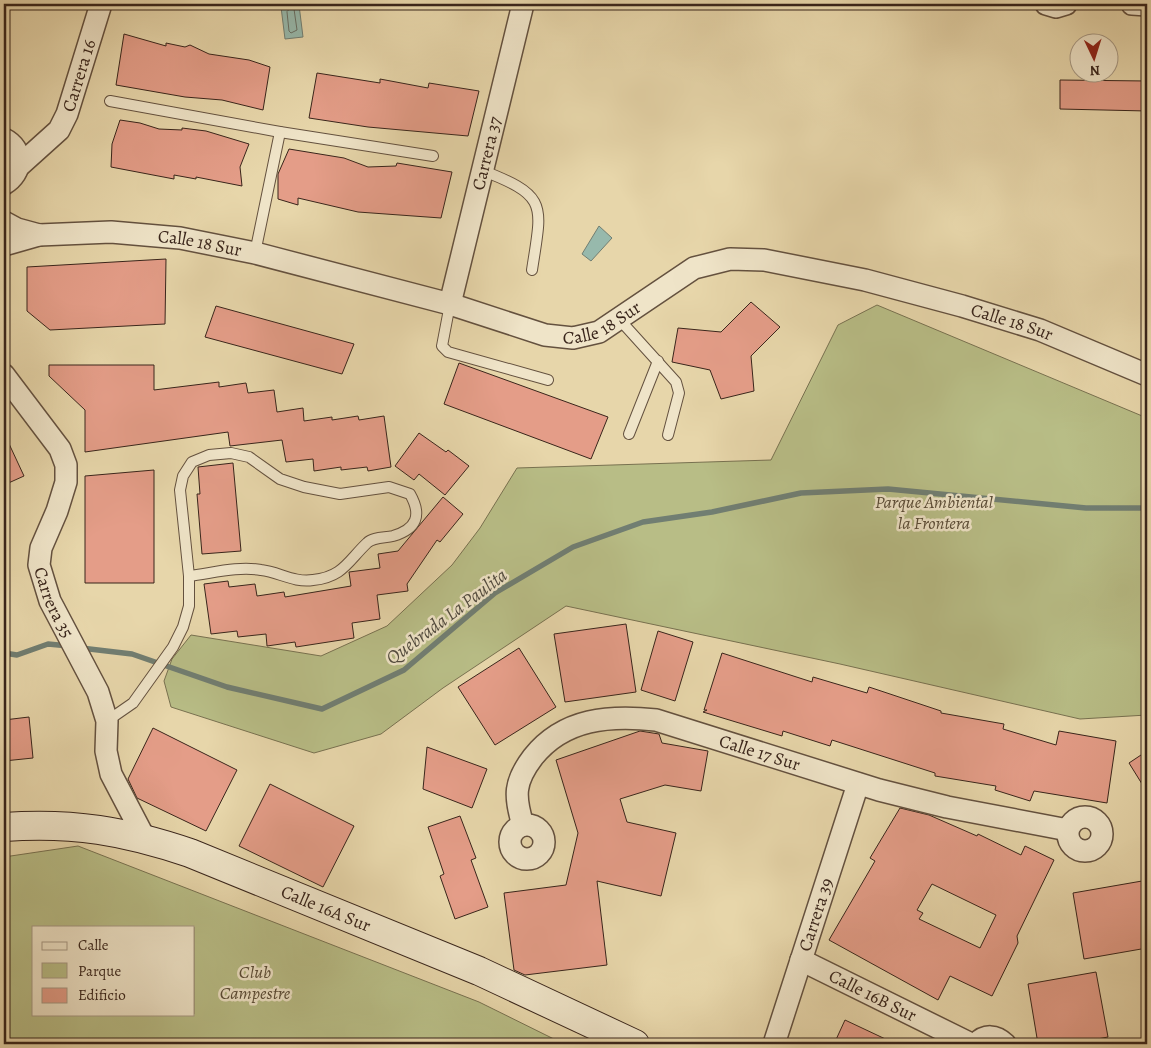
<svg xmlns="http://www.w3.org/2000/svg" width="1151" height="1048" viewBox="0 0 1151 1048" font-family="Alegreya,serif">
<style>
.green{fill:#b8bd86;stroke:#787150;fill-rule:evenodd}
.water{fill:#97b9ac;stroke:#717e72}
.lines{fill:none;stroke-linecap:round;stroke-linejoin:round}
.shore{stroke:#686f64;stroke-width:1}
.stream{stroke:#717e72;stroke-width:5.5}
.building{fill:#e49d88;stroke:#39251b;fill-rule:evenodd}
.lane-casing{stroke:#64513f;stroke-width:12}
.street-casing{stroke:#64513f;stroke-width:24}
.secondary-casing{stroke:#39251b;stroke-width:30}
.lane{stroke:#efe4c8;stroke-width:10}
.street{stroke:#efe4c8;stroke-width:21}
.secondary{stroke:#efe4c8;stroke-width:28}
.labels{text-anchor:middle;stroke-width:5;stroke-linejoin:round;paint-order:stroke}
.street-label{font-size:18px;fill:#39251b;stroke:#efe4c8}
.park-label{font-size:18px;font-style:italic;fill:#594b36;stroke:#efe4c8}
.water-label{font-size:19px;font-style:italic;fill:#504a3f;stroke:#efe4c8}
</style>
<rect width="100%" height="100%" fill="#e7d6aa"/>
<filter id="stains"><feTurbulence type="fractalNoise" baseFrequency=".004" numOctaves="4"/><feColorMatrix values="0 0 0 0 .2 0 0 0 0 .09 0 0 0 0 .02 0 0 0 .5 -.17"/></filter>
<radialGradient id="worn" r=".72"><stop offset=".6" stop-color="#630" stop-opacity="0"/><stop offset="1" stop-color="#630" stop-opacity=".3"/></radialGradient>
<g class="green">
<path d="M877,305L1147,418V715L1080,719L840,664L566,606L443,688L381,734L314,753L171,707L164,681L172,659L191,635L321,656L387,626L452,565L480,528L517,468L771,460L838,325Z"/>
<path d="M78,846L479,1002L564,1044H4V857ZM34,927H194V1014H34Z"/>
</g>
<g class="water">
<path d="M299,5L303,37L285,39L281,7Z"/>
<path d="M599,226L612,238L591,261L582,254Z"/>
</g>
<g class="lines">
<path class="shore" d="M292,7L294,9L297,30L291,33L289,31L287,12Z"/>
<g class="stream">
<path d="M81,648L132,654L227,687L322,709L404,670L495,593L573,547L643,522L712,512L801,493L888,489L1086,508H1147"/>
<path d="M4,653L17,655L48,644L69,646"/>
</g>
</g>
<g class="building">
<path d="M124,34L166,46V43L185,47L190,45L209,54L249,60L270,67L263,110L222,100L185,97L116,85Z"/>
<path d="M317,73L380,83V79L428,88L429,83L479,91L468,136L368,127L309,118Z"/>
<path d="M1060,80L1147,81V111L1060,109Z"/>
<path d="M120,120L140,123L159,129L182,130V128L206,131L249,144L240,167L242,186L196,177V179L174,175V179L111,167L112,144Z"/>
<path d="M289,149L344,158L368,167L396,166L397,163L452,172L441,218L358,212L298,198V205L278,199V174Z"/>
<path d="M166,259L165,324L50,330L27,311V267Z"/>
<path d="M751,302L780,327L751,356L754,391L721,399L710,370L672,362L678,328L721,332Z"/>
<path d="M216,306L354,344L342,374L205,337Z"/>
<path d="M459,363L608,417L591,459L444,404Z"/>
<path d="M49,365H154V390L219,382V387L246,383L248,393L274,390L277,412L303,408L304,421L332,417V420L358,416L359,420L384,416L391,467L368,471L367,467L341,470V467L314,471L313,459L286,462L282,440L230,446L228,432L85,452V410L49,376Z"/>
<path d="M4,433L24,476L4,485Z"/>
<path d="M419,433L446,452L448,450L469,466L445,495L419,474L414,480L395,466Z"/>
<path d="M233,463L241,551L202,554L197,494H200L198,467Z"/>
<path d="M154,470V583H85V476Z"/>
<path d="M443,497L463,514L440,542L437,540L407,584L408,591L377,595L380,619L352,623L354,638L296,647L295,642L267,646L266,634L238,637L237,631L211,634L204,584L228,581L229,587L255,584L257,596L284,592L285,597L351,586L349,572L380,568L378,554L398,551Z"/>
<path d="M626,624L636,692L565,702L554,634Z"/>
<path d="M658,631L693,642L675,701L641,690Z"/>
<path d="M519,648L556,707L495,745L458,687Z"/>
<path d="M722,653L812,682L813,677L867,693L869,687L941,711V713L1004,724L1003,729L1056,745L1059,731L1116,741L1107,803L1034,791L1030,801L995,790L996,786L935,776V773L832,740L830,746L783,731L782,736L703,712L707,710H704Z"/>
<path d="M29,717L33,758L4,761V720Z"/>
<path d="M153,728L237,770L206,831L137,798L128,779Z"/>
<path d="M640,731L659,734L662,743L708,751L701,791L665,785L620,799L627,822L676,833L661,896L597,881L607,965L525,975L514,970L504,893L566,885L578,833L556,760Z"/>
<path d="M427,747L487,769L472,808L423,789Z"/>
<path d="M1147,751V792L1129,763Z"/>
<path d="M270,784L354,826L323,887L239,846Z"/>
<path d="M900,808L929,815L977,836L978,834L1021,855L1025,846L1054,860L1017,936L1018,943L992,996L950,976L938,1000L829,940L875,861L870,858ZM932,884L996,915L980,948L919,919L923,913L917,910Z"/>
<path d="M460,816L476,858L471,860L488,907L455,919L440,876L444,874L428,827Z"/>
<path d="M1142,881L1147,911V948L1084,959L1073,893Z"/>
<path d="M1096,972L1108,1037L1070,1044H1038L1028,984Z"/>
<path d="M845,1020L896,1044H834Z"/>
</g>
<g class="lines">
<g class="lane-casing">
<g id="lane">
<path d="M110,101L280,132L433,156"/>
<path d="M481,170C549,196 542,204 532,270"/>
<path d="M255,253L280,132"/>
<path d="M450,304L442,346L448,352L548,380"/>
<path d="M619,319L676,382L679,393L668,435"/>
<path d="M629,434L658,361"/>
<path d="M107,721L133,703L173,647L183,627L189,606V576L180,490L183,476L192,462L209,455L231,453L249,457L280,479L304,487L340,494L389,487L410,494C422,515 417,529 393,536C385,538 373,537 367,543C348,561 343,577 313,580C294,583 279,572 261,570C238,566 213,573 189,576"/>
</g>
</g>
<g class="street-casing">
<g id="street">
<path d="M1046,4L1056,7L1066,4"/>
<path d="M1132,4L1147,5"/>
<path d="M4,139C24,149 23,173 4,184"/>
<path id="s1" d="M19,166L59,130L67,114L101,4"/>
<path d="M4,222L17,229L39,235"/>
<path id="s2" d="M4,245L39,235L111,232L180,238L255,253L450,304L545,335L573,338L599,332L694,268L730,259L764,260L865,280L962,306L1040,330L1147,375"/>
<path id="s3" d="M450,304L523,4"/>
<path id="s4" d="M4,375L60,449L66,465V482L57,511L41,548L39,565L50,601L98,692L107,721L106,751L111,774L144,837"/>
<circle cx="1085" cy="834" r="17"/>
<circle cx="527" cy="842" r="17"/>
<path id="s5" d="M523,825C514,796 514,782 533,757C564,718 610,715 656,720L879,790L947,807L1068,830"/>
<path id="s6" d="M801,960L971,1044"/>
<path id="s7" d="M774,1044L858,784"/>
<path d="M976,1044C985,1034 996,1035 1005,1044"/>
</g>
</g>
<g class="secondary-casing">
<g id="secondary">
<path id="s8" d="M4,827C73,822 125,831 190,853L479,971L635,1044"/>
</g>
</g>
<use href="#lane" class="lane"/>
<use href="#street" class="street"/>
<use href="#secondary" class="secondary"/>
</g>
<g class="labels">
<g class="street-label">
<text dy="6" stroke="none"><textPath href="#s1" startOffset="112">Carrera 16</textPath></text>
<text dy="6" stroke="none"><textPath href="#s3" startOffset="155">Carrera 37</textPath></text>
<text dy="6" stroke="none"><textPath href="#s2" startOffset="198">Calle 18 Sur</textPath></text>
<text dy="6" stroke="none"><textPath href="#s2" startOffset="616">Calle 18 Sur</textPath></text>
<text dy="6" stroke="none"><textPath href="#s2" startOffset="1052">Calle 18 Sur</textPath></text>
<text dy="6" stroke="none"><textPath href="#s4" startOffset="255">Carrera 35</textPath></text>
<text dy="6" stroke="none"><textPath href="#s5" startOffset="316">Calle 17 Sur</textPath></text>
<text dy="6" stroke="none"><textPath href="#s8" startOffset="336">Calle 16A Sur</textPath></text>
<text dy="6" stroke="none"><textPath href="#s7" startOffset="136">Carrera 39</textPath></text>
<text dy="6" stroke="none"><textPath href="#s6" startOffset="80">Calle 16B Sur</textPath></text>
</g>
<g class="park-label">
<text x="934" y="508">Parque Ambiental<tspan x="934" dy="21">la Frontera</tspan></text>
<text x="255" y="978">Club<tspan x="255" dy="21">Campestre</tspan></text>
</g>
<g class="water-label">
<text transform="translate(446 616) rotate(-37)" y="7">Quebrada La Paulita</text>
</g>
</g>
<rect width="1151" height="1048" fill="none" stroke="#e7d6aa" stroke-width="20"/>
<rect x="5" y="5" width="1141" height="1038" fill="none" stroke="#39251b" stroke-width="2.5"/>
<rect x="10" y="10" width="1131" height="1028" fill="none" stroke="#39251b"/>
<rect x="32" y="926" width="162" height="90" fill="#efe4c8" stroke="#a69883"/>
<rect x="42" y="942" width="25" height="8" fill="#efe4c8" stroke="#a69883"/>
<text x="78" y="950" font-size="15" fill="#39251b">Calle</text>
<rect x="42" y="963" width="25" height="15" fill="#b8bd86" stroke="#a69883"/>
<text x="78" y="976" font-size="15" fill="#39251b">Parque</text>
<rect x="42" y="988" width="25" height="15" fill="#e49d88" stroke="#a69883"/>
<text x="78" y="1000" font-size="15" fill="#39251b">Edificio</text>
<g transform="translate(1094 58) rotate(176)"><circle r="24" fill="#efe4c8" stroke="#a69883"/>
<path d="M0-4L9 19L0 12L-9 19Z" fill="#8f2418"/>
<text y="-8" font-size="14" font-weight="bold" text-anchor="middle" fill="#39251b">N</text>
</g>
<rect width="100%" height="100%" filter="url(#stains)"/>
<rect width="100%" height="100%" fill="url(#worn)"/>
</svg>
